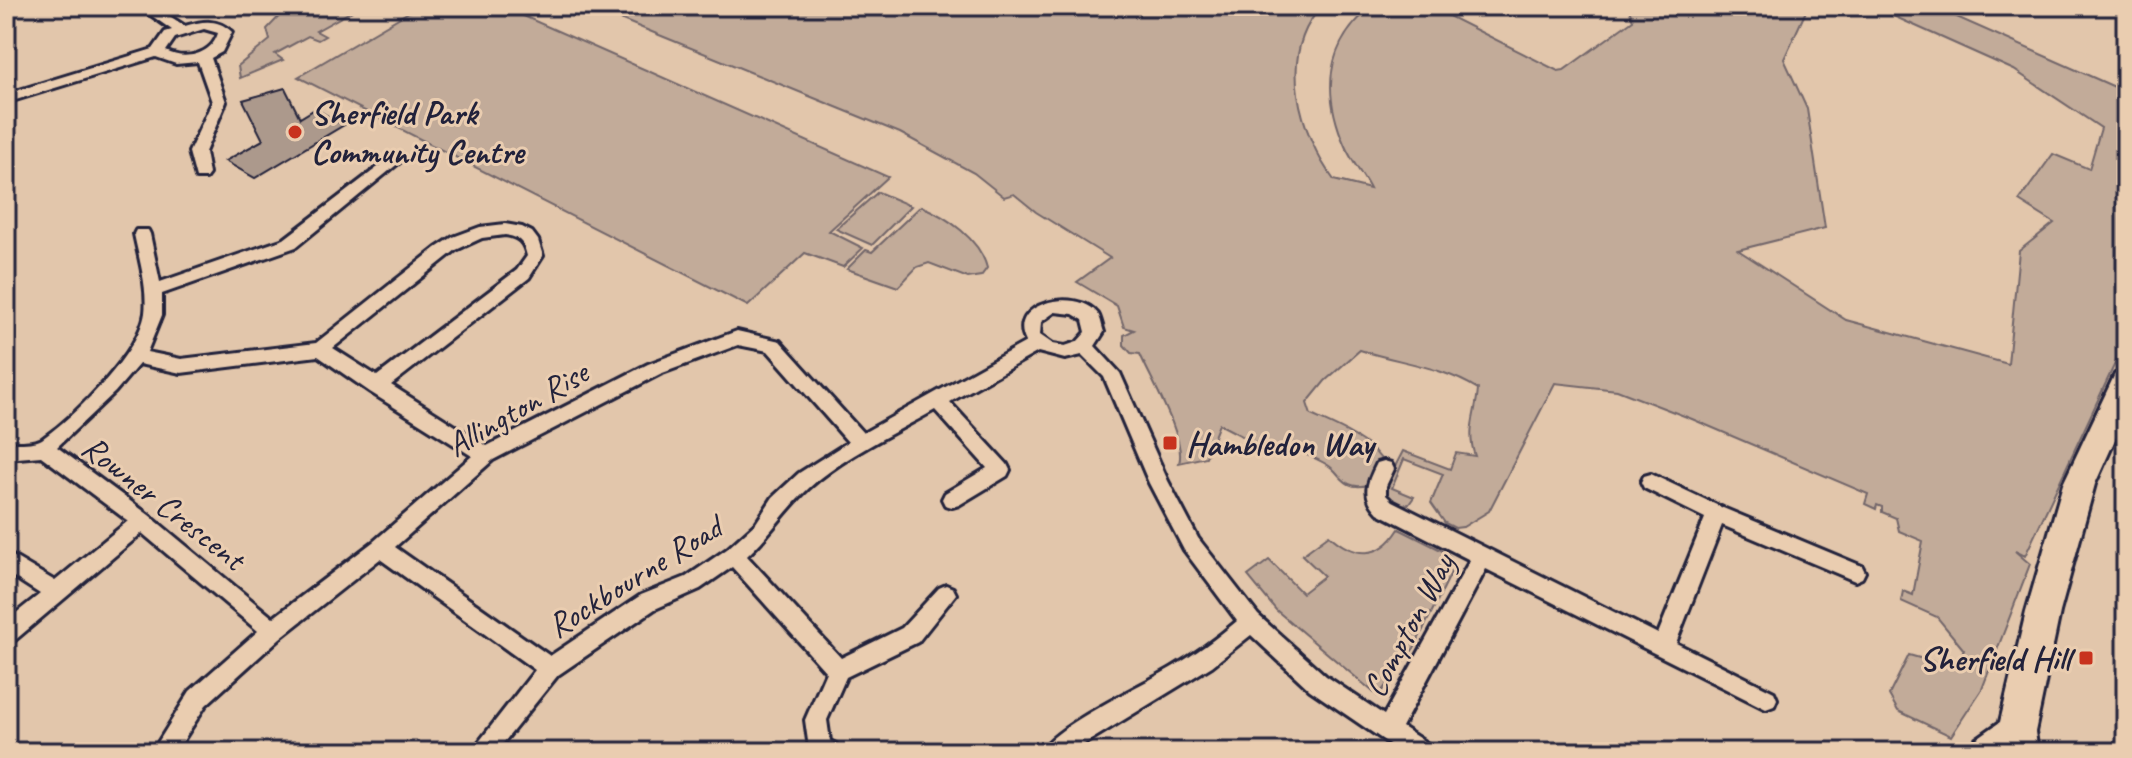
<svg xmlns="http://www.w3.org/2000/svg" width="2132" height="758" viewBox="0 0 2132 758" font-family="Caveat,sans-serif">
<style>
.green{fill:#c2ab99;stroke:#72666a;stroke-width:2}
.building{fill:#ac998c;stroke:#22223b;stroke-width:2}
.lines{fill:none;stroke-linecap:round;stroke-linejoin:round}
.minor-casing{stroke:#22223b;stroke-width:6}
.trunk-casing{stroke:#22223b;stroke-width:6}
.minor{fill:#eacdb0;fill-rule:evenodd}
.trunk{fill:#eacdb0;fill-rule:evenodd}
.poi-dot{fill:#c8321e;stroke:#eacdb0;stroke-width:3}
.labels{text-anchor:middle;stroke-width:6;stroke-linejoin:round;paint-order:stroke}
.poi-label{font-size:34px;font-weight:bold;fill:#22223b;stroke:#eacdb0;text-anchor:start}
.street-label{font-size:34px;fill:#22223b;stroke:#eacdb0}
</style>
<rect width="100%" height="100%" fill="#e2c6ab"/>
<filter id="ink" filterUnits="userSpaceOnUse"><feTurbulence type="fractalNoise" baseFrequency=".0125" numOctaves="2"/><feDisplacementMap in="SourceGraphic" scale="16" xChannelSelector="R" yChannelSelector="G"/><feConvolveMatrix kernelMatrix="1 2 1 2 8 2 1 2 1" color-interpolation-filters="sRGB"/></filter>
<g filter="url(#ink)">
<g class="green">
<path d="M289,6H351L352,11L316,31L325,36L318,40L308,36L275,54L283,60L240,78L238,66L270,40L267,29Z"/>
<path d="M419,6H501L888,177L829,231L863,248L843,267L805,253L748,306L298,77Z"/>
<path d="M588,6H1322C1276,55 1300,134 1334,180L1370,189C1363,175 1352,162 1345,146C1322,93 1325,43 1373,6H1429L1558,71L1564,70L1633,20L1629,10L1620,6H1804L1807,9L1784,59L1807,109L1825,228L1738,250L1846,320L2008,364L2019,251L2054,223L2019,201L2053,154L2089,169L2101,128L2014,70L1871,6H1932L2126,92V340L2025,556L2015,551L2030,564L1982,689L1951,736L1898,711L1889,695L1909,655L1955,668L1964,650L1937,617L1901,601L1903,591L1913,595L1923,541L1899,531L1896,518L1882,512V507L1877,505L1876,509L1865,504L1868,494L1692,419L1617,390L1555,383L1489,511L1463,527L1455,528L1445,523L1431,503L1443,474L1404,459L1392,488L1414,497L1409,504L1397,505L1386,496V484L1403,451L1450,469L1456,453L1475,456C1466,431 1476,415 1478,389C1442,366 1400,363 1360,350L1325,381L1307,403L1311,415C1335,426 1366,438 1381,459L1368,485C1351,489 1345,483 1335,471C1327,462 1310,456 1299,452L1296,456L1274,457L1265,448L1219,424L1206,457L1179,463C1187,440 1150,378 1140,354L1131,353L1124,345V335L1134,330L1124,327L1117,306L1077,282L1110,258L1036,212L1014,194L1004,197L974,173L900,133Z"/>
<path d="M878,192L911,206L872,245L836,229Z"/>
<path d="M921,206C947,217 980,239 987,268L981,276L968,278L929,263L917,267L898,287L847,269L866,250L872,252Z"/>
<path d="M1399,529L1447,553L1455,565L1414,648L1378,696L1276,610L1248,576L1269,560L1302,593L1324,576L1302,555L1329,535C1354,558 1380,560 1399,529Z"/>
</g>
<path class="building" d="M285,88L300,118L315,109L344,125L255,178L225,161L263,140L243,100Z"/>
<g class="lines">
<g class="minor-casing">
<g id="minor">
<path d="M138,6H154L185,26C203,21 217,18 232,32L222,52L211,58L226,102L205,152L209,174L206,178H196L189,152L212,102L198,62L176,64L156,57L6,103V94L153,49L165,32L172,30ZM204,29L218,33C212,55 184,61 166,51L175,38Z"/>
<path d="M395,154L400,156V162L296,247L162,294V315L147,352L181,359L316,343L436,248L453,237L480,227L505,224L522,227L532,232L538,240L543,256L529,278L391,385L487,446L648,364L737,331L780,341L863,433L1026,342C1005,302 1078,287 1098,314C1101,319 1102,327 1104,332L1095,346L1120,373L1168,481L1198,538L1258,615L1326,676L1384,715L1470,560L1378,513C1361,495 1367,483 1377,463L1384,461L1391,463L1394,469L1386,486V495L1392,501L1658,634L1705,518L1644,488L1641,482L1644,476L1651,474L1723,508L1862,566L1865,572L1862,578L1855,581L1722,525L1676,643L1774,692L1777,699L1774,706L1766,709L1486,569L1402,727L1428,744L1431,752H1401L1310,690L1251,635L1212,666L1071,752H1041C1051,728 1144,684 1171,668C1195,654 1217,638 1237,621L1184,550L1149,483L1104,377L1082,355L1065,359L1038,352L950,402L1007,464L1010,470L1007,476L959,505L952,507L945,505L942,499L945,493L987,468L935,410C893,434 845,456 809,488C786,509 771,534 747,556L841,658L902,628L939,588L946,585L953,588L956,594L918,642L846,677L827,720L830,741L836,744L839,752H810L809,748L805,720L826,672L732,567L700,589L655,609L558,675L496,752H471L535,670L380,559L280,638L206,705L176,752H152L190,691L258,631L142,533L14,641L6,644V621L40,594L6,572V552L55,581L128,521L41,456L6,459V443C16,443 33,444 42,439C75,416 139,353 145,313C148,287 139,259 134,234L136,230H148L150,234L160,282L284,239ZM505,235C519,237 524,242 527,256L517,270L377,376L333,348L456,250L482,238ZM1055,312L1073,314L1083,320L1086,332L1077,342L1065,346L1053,344L1040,335L1041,322ZM738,345L768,351L848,442L799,473L773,497L756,523L727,549L686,577L641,595L550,656L395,547L493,460L660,374ZM318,356L370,392L472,456L373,542L273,618L149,515L57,447L115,392L139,364L181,373Z"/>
</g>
</g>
<g class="trunk-casing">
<path id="trunk" d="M2126,370V415L2095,484L2060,612L2035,732L2038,752H1970L1976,739L2000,722L2026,612L2063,484L2115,374Z"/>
</g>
<use href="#minor" class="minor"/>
<use href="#trunk" class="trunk"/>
</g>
</g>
<g class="poi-dot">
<circle cx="295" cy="132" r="8"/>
<rect x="1162" y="435" width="16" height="16" rx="4"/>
<rect x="2078" y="650" width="16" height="16" rx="4"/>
</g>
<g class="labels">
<g class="poi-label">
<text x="311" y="124">Sherfield Park<tspan x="311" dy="39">Community Centre</tspan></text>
<text x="1186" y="455">Hambledon Way</text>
<text x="2070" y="670" text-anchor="end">Sherfield Hill</text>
</g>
<g class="street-label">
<text transform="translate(517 408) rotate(-30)" y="12">Allington Rise</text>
<text transform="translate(164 502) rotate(38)" y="12">Rowner Crescent</text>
<text transform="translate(634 576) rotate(-32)" y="12">Rockbourne Road</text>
<text transform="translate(1408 625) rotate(-62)" y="12">Compton Way</text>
</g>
</g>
<rect width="2132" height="758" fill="none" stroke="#eacdb0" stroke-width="32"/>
<rect x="16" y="16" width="2100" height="726" fill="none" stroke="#22223b" stroke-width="3" filter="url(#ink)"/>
</svg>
